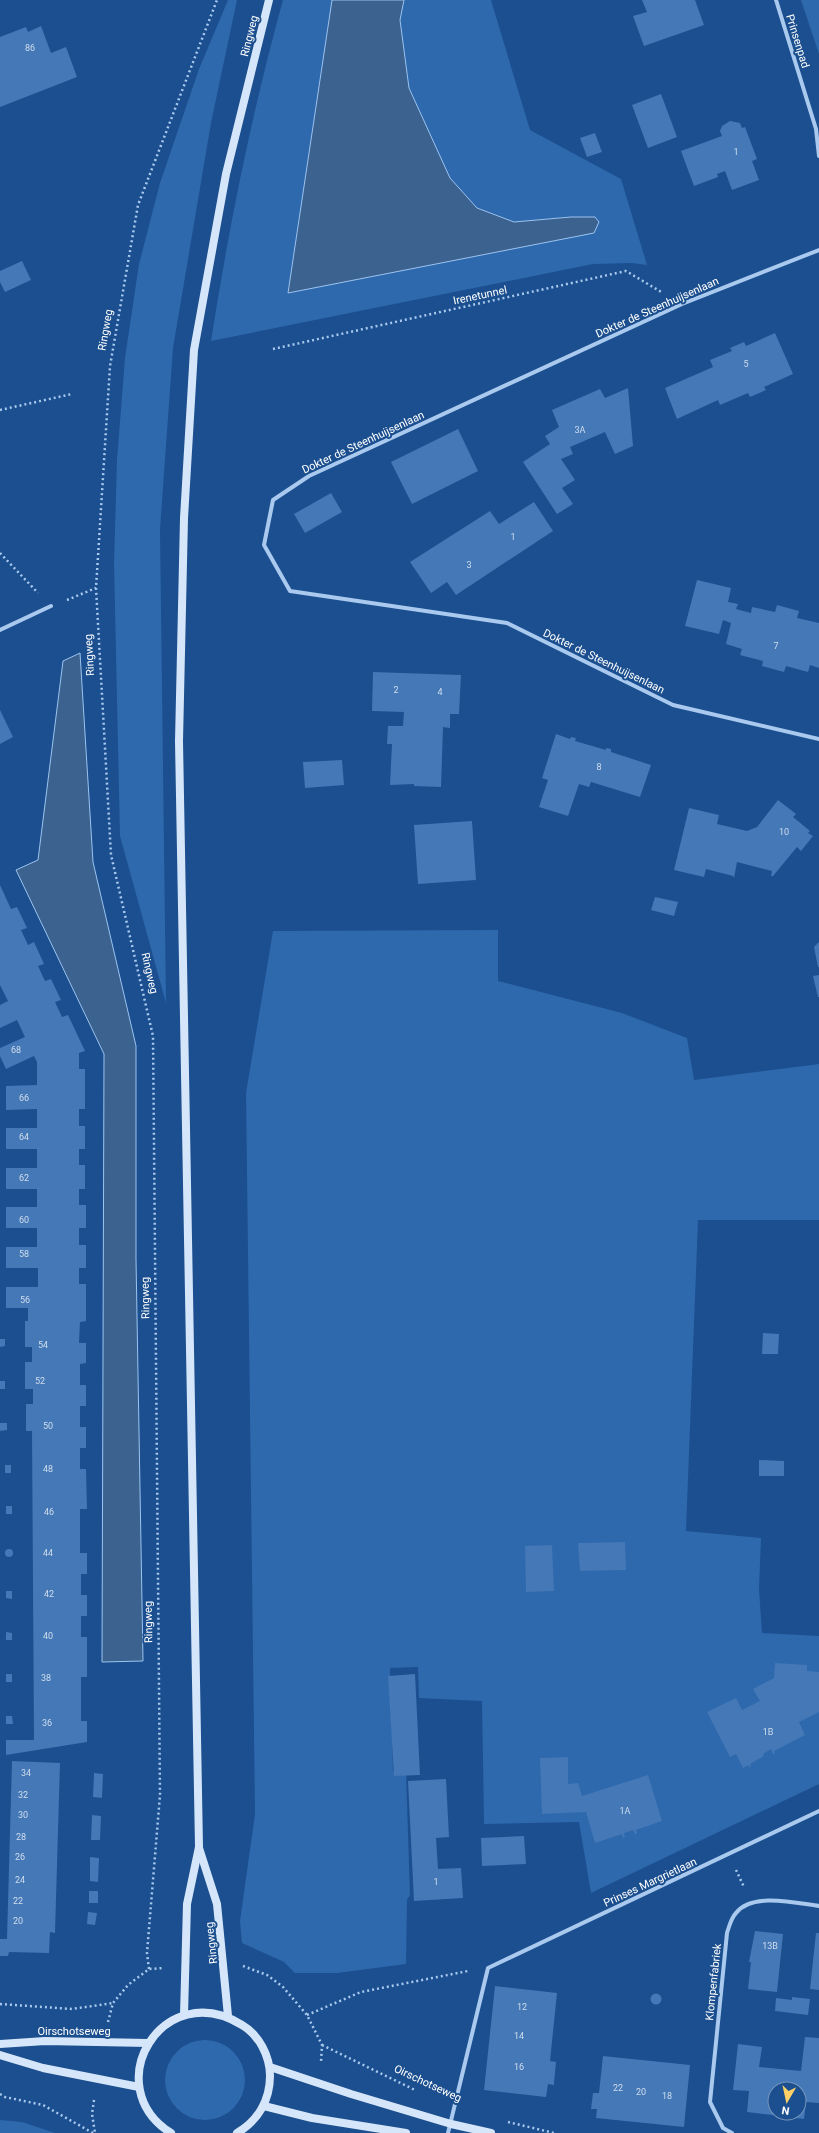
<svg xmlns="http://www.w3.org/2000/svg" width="819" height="2133" viewBox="0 0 819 2133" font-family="Roboto,sans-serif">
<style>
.green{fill:#2e69ad}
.water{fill:#3c6290;stroke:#9cc4f0}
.building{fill:#4478b7;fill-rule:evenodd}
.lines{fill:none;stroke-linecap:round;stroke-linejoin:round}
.path{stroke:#a9c9ee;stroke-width:2.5;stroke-dasharray:2 3;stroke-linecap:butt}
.street{stroke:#a9c9ee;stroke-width:4}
.secondary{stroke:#d6e6fa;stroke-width:8}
.labels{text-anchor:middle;stroke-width:4;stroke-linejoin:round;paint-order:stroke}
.number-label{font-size:9px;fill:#d0dded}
.street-label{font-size:11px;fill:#fff;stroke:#1b4f8f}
</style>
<rect width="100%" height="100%" fill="#1b4f8f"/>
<g class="green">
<path d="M228,0H237L211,123L173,348L160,529L166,1003L120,836L114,563L117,460L125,358L139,264L160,183L199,69Z"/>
<path d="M283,0H332L288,293L595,217H571L514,222L477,208L449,178L409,88L400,20L404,0H491L530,130L621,179L647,265L632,263L593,264L211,341C229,226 252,112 283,0Z"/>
<path d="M801,0H819V54Z"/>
<path d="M498,930V981L622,1013L687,1038L694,1080L819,1064V1220H698L686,1531L761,1538L759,1589L762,1633L819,1636V1784L591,1893L579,1822L484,1824L482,1701L419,1698L418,1667L390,1668L393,1771H406L410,1895L407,1900L406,1964L337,1973H295L284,1962L242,1943L240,1921L255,1814L246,1093L273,931Z"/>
<circle cx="205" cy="2080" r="40"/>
<path d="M0,2120L22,2122L55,2133H0Z"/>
</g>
<g class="water">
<path d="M332,0H404L400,20L409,88L450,178L477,208L514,222L571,217H595L599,222L594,233L288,293Z"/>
<path d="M80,653L93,862L136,1046V1259L143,1661L102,1662L104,1054L16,870L38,860L63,661Z"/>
</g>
<g class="building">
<path d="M642,0H695L704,25L644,46L633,16L647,12Z"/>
<path d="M41,26L51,53L66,47L77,77L0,107V37L26,27L28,32Z"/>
<path d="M661,94L677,137L648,148L632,105Z"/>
<path d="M730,121L740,123L742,128L745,127L757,159L752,161L759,180L732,190L725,171L717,174L718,177L694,186L681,151L722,136L720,131L722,126Z"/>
<path d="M595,133L602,152L587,157L580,138Z"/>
<path d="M22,261L31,280L5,292L0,282V271Z"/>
<path d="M775,333L793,374L764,387L766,390L750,397L748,393L720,405L718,400L677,419L665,388L713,367L710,360L732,351L730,348L744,342L746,346Z"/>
<path d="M628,388L633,446L615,454L605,432L570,447L573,454L561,459L575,480L562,488L573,504L557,514L523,462L550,444L545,436L559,427L552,410L600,389L605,398Z"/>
<path d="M458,429L478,471L412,504L391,462Z"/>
<path d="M331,493L342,512L305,533L294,514Z"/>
<path d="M534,502L553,531L456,595L447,582L431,593L410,562L490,511L499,524Z"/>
<path d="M697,580L731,588L728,602L738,604L736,609L751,613L752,607L775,612L777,605L799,611L797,618L819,623V668L810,665L808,672L786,666L784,672L762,666L763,661L740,655L742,649L726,644L731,623L723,620L719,634L685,626Z"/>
<path d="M373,672L461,675L459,714H450V728L443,727L441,787L414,786V784L390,785L392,744H387L388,726H403L404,712L372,711Z"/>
<path d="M0,710L13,737L0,744Z"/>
<path d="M556,734L570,739L571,737L576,738L575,741L606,750V748L611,749V752L651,765L640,797L591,782L589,787L579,784L568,816L539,807L548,780L542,778Z"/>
<path d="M342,760L344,785L305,788L303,762Z"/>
<path d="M778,800L796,814L793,817L810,831L808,833L813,836L801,851L797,847L773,876H771L772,871L737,862L734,878L733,876L706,869L704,877L674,870L689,808L719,815L717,824L747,831L757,827Z"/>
<path d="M472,821L476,880L418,884L414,825Z"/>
<path d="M0,885L11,909L17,907L27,928L21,930L28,945L34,942L44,964L38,966L45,981L51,979L61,1000L55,1002L62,1017L68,1015L85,1051L79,1053V1069H85V1109H79V1126H85V1149H79V1165H85V1189H79V1205H86V1228H79V1245H86V1268H79V1284H86V1321L80,1322L79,1343H86V1363L80,1364V1385H86V1406H80V1427H86V1448H80V1469H86L87,1509H80V1553H87V1574H81V1595H87V1616H81V1637H87V1677H81V1721H87V1742L6,1755V1740H34L32,1431H26V1404H33V1389H25V1362H32V1347H25V1321H28V1308H6V1287H38V1268H6V1247H37V1228H6V1207H37V1189H6V1168H37V1149H6V1128H37V1109L6,1110V1086L37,1085V1062L34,1056L6,1069L0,1056V1048L25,1037L17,1020L0,1028V1005L8,1001L0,985Z"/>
<path d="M655,897L678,902L674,916L651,910Z"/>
<path d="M819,942V967H818L814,947Z"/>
<path d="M819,975V997H818L813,976Z"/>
<path d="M763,1333L779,1334L778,1354H762Z"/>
<path d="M0,1339H5V1346L0,1347Z"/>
<rect x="0" y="1381" width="5" height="8"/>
<path d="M0,1423H7V1430L0,1431Z"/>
<path d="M759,1460L784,1461V1476H759Z"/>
<rect x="5" y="1465" width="6" height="8"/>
<rect x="6" y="1506" width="6" height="8"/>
<path d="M625,1542L626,1570L580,1571L578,1543Z"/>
<path d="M552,1545L554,1591L526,1592L525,1546Z"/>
<circle cx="9" cy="1553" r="4"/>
<path d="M6,1591H12V1599L6,1598Z"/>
<path d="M6,1632L12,1633V1640H6Z"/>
<path d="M775,1663L807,1665V1671L819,1672V1712L799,1722L805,1735L774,1751L775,1754H773L771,1749L763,1754L764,1756L750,1764L751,1766L749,1767L748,1765L743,1768L736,1754L730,1757L707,1712L736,1698L742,1710L760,1701L753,1689L774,1678Z"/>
<rect x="6" y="1674" width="6" height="8"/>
<path d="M415,1674L420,1775L394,1776L388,1676Z"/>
<path d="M6,1716H12L13,1724H6Z"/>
<path d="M568,1757V1784L578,1783L582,1796L648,1775L662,1821L636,1830L637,1834H635L633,1830L624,1833L625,1837L623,1838L622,1834L595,1843L586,1812L542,1814L540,1758Z"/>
<path d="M12,1761L60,1763L55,1933L50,1932L49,1953L9,1952L8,1956H0V1939H7Z"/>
<path d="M94,1773L103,1774L102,1798L93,1797Z"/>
<path d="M446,1779L449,1837L436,1838L438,1869L461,1868L463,1898L414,1901L408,1781Z"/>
<path d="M92,1815L101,1816L100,1840H91Z"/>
<path d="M524,1836L526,1864L482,1866L481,1838Z"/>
<path d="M90,1857L99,1858L98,1882L90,1881Z"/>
<rect x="89" y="1891" width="9" height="12"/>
<path d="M88,1912L97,1913L95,1925L87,1924Z"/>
<path d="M755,1931L783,1934L777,1992L748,1989L751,1962H749Z"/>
<path d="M816,1933H819V1990L810,1989Z"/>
<path d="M495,1986L557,1993L550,2061L556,2062L554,2083V2085L548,2084L546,2097L484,2090Z"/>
<circle cx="656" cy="1999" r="5.5"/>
<path d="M792,1997L810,1999L808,2015L775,2011L776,1998L792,2000Z"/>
<path d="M805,2037L819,2038V2103L806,2102L804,2119L747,2112L749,2091L733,2090L738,2044L762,2047L759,2067L801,2071ZM775,2089H799V2113H775Z"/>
<path d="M603,2056L690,2065L684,2127L596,2118L597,2109H591L593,2093H599Z"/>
</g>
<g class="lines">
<g class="path">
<path d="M273,349L626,271L663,293"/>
<path d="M0,410L72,394"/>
<path d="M0,553L38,593"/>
<path d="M67,600L96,588"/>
<path d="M736,1870L744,1887"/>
<path d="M243,1966L267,1975L283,1987L307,2015L322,2045L321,2062"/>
<path d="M149,1969L147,1953L160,1795L153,1036L111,855L96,588L110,366L138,205L217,0"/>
<path d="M0,2004L72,2009L113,2003"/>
<path d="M307,2015L361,1992L468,1971"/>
<path d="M108,2022L113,2003L128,1985L149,1969L164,1968"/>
<path d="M322,2045L415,2090"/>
<path d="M0,2094L5,2097L43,2105L93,2133"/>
<path d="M94,2100L92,2114L95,2133"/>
<path d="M508,2122L554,2133"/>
</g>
<g class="street">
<path d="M776,0L816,129L819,156"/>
<path d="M819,250L682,304L309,476L273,500L264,545L290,591L507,623L673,705L819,739"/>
<path d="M0,630L51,606"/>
<path d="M448,2133L488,1968L819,1811"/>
<path d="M732,2133L723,2128L710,2102L727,1933C729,1927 731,1918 736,1913C752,1892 796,1903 819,1906"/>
</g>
<g class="secondary">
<path d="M199,1848L217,1904L228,2016"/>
<path d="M184,2015L187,1904L199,1847L179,741L184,518L194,350L226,174L269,0"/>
<path d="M0,2044L45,2041L148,2043"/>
<path d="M0,2055L43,2068L139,2087"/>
<path d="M270,2067L351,2094L451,2124L491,2133"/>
<path d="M264,2106L312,2118L406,2133"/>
<path d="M171,2133C97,2086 163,1976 242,2025C259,2035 270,2056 270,2076C270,2100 258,2121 237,2133"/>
</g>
</g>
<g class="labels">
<g class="number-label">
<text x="30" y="51">86</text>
<text x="736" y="155">1</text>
<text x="746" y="367">5</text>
<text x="580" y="433">3A</text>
<text x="513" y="540">1</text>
<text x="469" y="568">3</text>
<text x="776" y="649">7</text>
<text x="396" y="693">2</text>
<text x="440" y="695">4</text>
<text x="599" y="770">8</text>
<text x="784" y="835">10</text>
<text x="16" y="1053">68</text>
<text x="24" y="1101">66</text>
<text x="24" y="1140">64</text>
<text x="24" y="1181">62</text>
<text x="24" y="1223">60</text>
<text x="24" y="1257">58</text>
<text x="25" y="1303">56</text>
<text x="43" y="1348">54</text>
<text x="40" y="1384">52</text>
<text x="48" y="1429">50</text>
<text x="48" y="1472">48</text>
<text x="49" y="1515">46</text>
<text x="48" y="1556">44</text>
<text x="49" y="1597">42</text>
<text x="48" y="1639">40</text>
<text x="46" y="1681">38</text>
<text x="47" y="1726">36</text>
<text x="768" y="1735">1B</text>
<text x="26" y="1776">34</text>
<text x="23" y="1798">32</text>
<text x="625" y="1814">1A</text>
<text x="23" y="1818">30</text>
<text x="21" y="1840">28</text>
<text x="20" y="1860">26</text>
<text x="20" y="1883">24</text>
<text x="436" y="1885">1</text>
<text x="18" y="1904">22</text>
<text x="18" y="1924">20</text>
<text x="770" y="1949">13B</text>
<text x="522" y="2010">12</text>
<text x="519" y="2039">14</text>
<text x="519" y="2070">16</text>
<text x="618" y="2091">22</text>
<text x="641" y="2095">20</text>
<text x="667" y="2099">18</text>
</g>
<g class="street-label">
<text transform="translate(249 36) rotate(-76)" y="4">Ringweg</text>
<text transform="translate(798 41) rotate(73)" y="4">Prinsenpad</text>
<text transform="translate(480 295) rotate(-12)" y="4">Irenetunnel</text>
<text transform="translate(657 307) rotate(-24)" y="4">Dokter de Steenhuijsenlaan</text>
<text transform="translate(105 330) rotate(-80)" y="4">Ringweg</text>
<text transform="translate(363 442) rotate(-25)" y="4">Dokter de Steenhuijsenlaan</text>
<text transform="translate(89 655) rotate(-93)" y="4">Ringweg</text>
<text transform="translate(604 661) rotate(26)" y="4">Dokter de Steenhuijsenlaan</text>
<text transform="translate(150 973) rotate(77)" y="4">Ringweg</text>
<text transform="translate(145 1298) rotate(-91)" y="4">Ringweg</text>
<text transform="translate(148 1622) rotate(-91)" y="4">Ringweg</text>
<text transform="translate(650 1882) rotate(-25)" y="4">Prinses Margrietlaan</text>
<text transform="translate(211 1943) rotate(-96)" y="4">Ringweg</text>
<text transform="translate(713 1982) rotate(-84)" y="4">Klompenfabriek</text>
<text x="74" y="2035">Oirschotseweg</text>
<text transform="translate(428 2083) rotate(25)" y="4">Oirschotseweg</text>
</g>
</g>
<g transform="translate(787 2101) rotate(189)"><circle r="19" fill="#1b4f8f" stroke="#7695bc"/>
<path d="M0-3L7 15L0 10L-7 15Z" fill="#ffd166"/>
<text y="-6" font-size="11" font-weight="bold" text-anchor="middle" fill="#ffffff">N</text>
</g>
</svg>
